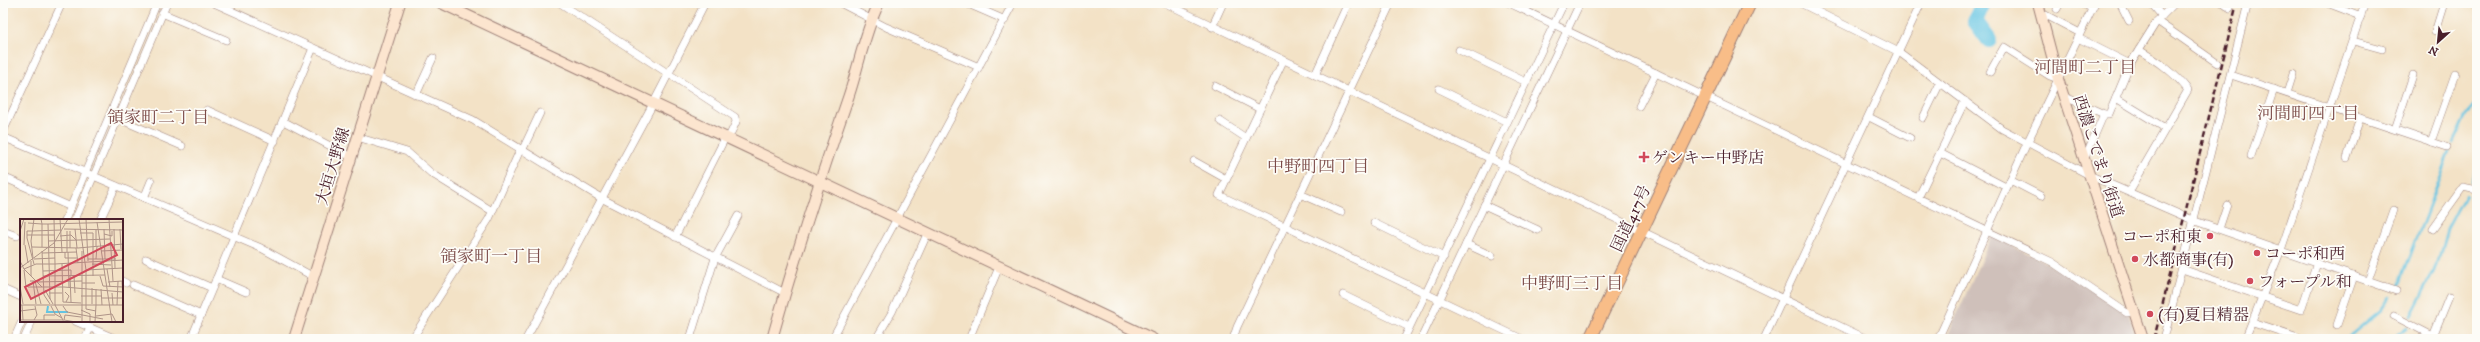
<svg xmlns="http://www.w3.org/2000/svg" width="2480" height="342" viewBox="0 0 2480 342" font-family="'IM FELL DW Pica','Noto Serif JP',serif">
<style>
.industrial{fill:#cfc0ba}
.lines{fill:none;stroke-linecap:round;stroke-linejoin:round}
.stream{stroke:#64c4e2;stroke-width:2.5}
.river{stroke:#64c4e2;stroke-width:16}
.street-casing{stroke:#9e8078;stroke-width:8}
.secondary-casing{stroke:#9e8078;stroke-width:12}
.highway-casing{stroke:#9e8078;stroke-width:14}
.street{stroke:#fff;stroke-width:7}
.secondary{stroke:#fce5cf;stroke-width:10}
.highway{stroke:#f8bd88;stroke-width:12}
.rail{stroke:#4a1f2b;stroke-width:2.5;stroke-dasharray:6 3;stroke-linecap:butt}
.poi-dot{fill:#d1495b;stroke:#fdfcf7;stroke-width:1.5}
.labels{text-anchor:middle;stroke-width:3.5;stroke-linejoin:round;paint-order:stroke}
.street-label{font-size:16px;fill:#4a1f2b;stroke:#fdfcf7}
.poi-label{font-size:16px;fill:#4a1f2b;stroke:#fdfcf7;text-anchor:start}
.neighbourhood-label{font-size:17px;fill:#7b4a47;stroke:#fdfcf7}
.inset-river{fill:none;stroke:#64c4e2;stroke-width:2}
.inset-road{fill:none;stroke:#af9488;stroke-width:1}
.view{fill:#d1495b;fill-opacity:0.15;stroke:#d1495b;stroke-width:2}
.inset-edge{fill:none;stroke:#4a1f2b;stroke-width:2}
</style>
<rect width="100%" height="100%" fill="#fdfcf7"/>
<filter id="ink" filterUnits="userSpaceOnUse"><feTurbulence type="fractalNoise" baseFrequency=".025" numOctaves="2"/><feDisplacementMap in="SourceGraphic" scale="8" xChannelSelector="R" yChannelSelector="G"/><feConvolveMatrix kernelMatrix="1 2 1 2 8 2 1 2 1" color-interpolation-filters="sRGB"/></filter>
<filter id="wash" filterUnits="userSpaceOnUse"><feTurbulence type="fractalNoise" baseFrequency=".012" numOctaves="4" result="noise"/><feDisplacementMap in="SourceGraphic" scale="16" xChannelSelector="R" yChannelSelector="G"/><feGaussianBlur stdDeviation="0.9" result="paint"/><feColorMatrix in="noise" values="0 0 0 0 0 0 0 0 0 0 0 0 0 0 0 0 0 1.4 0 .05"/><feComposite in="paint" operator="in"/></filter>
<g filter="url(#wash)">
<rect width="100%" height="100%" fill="#f3e2c6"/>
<path class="industrial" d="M1992,235L2066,273L2129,315L2136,339H1946Z"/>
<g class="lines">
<g class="stream">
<path d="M2453,143L2467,113L2477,102"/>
<path d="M2471,182L2477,168"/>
<path d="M2399,285L2450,152"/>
<path d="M2411,316L2437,265L2447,229L2465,195"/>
<path d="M2346,339L2381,310L2390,297"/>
<path d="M2392,339L2407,327"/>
</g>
<path class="river" d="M1983,3L1975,21L1989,40"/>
</g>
</g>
<g filter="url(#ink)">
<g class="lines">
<g class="street-casing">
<g id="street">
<path d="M214,3L473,120L601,198L785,293"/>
<path d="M560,3L735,117L736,122L729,137"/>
<path d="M840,3L886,27L979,67"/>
<path d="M966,3L1005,20"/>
<path d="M1165,3L1867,339"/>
<path d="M1509,3L2052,262L2127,313L2134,312"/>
<path d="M1800,3L1899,52L2002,129L2089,175L2195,221L2396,291"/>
<path d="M2081,3L2092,8"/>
<path d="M2120,3L2129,21"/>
<path d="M2151,3L2162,16"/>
<path d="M2223,3L2230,8"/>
<path d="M2327,3L2361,16"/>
<path d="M2476,3L2477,4"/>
<path d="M2057,9L2060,3"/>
<path d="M2040,12L2080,33"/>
<path d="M162,13L226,40"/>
<path d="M2157,21L2217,63"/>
<path d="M1212,27L1223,3"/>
<path d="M2435,32L2444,3"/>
<path d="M2078,38L2130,64L2157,21L2175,3"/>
<path d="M2353,41L2382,49"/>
<path d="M1459,50L1526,82"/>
<path d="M1283,61L1219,195L1522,339"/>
<path d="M1990,72L2004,47L2050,76L2058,79"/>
<path d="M1315,75L1348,3"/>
<path d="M2231,75L2447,147"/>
<path d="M1215,86L1260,109"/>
<path d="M1439,89L1507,122"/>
<path d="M2287,93L2293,74"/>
<path d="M416,95L433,58"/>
<path d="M2063,96L2104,114"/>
<path d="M2116,98L2165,128"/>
<path d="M1639,106L1656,73"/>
<path d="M207,110L275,141"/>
<path d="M1869,117L1910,138"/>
<path d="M117,118L182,146"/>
<path d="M1923,118L1940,83"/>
<path d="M283,121L351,157"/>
<path d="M1220,121L1246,138"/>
<path d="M2395,129L2413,75"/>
<path d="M3,132L62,3"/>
<path d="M3,137L261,248L314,277"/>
<path d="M357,137L407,152L431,173L492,211"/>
<path d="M2431,142L2455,74"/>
<path d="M522,151L540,113"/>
<path d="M1940,153L2006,187"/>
<path d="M2251,156L2274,89"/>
<path d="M2347,158L2360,118"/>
<path d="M2084,160L2104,114H2109L2130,64"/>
<path d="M1194,161L1226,179"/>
<path d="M3,177L71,207"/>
<path d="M2010,180L2041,196"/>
<path d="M2129,192L2188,90C2174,72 2158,61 2139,50"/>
<path d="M1300,194L1341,212"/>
<path d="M144,198L151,181"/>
<path d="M1918,198L1965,101"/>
<path d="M1484,205L1538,230"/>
<path d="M65,220L157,3"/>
<path d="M75,220L167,3"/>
<path d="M100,220L116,186"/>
<path d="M1374,223L1444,257"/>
<path d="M2219,229L2227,205"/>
<path d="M2433,229L2463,187L2477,190"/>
<path d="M3,231L17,236"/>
<path d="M675,237L726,136"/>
<path d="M1466,244L1492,256"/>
<path d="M146,259L212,288"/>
<path d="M2182,269L2301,310L2317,263"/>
<path d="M216,279L246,292"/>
<path d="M122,281L126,283"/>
<path d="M2368,281L2393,210"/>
<path d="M133,285L201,315"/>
<path d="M3,289L21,297"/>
<path d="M1343,295L1409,327"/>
<path d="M2394,316L2433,336L2448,339"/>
<path d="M75,321L116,339"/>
<path d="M2253,323L2298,338"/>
<path d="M2337,325L2354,276"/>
<path d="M2433,336L2449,297"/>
<path d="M14,339L22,321"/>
<path d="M24,339L32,321"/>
<path d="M85,339L90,328"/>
<path d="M191,339L313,48"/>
<path d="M412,339L489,219L520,150"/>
<path d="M526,339L654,102L705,3"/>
<path d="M690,339L715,258L738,216"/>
<path d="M832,339L1013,3"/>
<path d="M876,339L892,312L928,232"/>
<path d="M969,339L999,267"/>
<path d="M1233,339L1237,327L1391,3"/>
<path d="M1404,339L1564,3"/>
<path d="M1421,339L1580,3"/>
<path d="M1764,339L1921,3"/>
<path d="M1938,339L2027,143L2095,3"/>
<path d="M2164,339L2248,3"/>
<path d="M2245,339L2281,250L2365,3"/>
</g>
</g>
<g class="secondary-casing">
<g id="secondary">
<path d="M441,3L1153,339"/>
<path d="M2038,3L2058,79L2143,339"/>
<path d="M294,339L400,3"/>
<path d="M772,339C795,257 821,176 849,95C859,65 865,31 879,3"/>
</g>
</g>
<g class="highway-casing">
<path id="highway" d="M1590,339L1750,3"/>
</g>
<use href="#street" class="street"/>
<use href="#secondary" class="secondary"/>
<use href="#highway" class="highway"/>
<path class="rail" d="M2154,339L2237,3"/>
</g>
</g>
<g class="poi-dot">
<path d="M1642 151h4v4h4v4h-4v4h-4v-4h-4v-4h4z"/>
<circle cx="2210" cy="236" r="4"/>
<circle cx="2257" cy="253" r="4"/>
<circle cx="2135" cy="259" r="4"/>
<circle cx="2250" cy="281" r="4"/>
<circle cx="2150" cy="314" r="4"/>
</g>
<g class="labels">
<g class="street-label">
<text transform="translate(2099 156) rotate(72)" y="6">西濃こでまり街道</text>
<text transform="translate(332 166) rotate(-73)" y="6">大垣大野線</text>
<text transform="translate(1630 218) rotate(-65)" y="6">国道417号</text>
</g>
<g class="poi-label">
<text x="1652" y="163">ゲンキー中野店</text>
<text x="2202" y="242" text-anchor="end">コーポ和東</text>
<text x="2265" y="259">コーポ和西</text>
<text x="2143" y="265">水都商事(有)</text>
<text x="2258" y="287">フォープル和</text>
<text x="2158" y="320">(有)夏目精器</text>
</g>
<g class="neighbourhood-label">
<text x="2085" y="73">河間町二丁目</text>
<text x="2308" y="119">河間町四丁目</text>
<text x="158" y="123">領家町二丁目</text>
<text x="1318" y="172">中野町四丁目</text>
<text x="491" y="262">領家町一丁目</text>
<text x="1572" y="289">中野町三丁目</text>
</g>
</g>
<g transform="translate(20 219)">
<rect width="103" height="103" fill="#f3e2c6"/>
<path class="inset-river" d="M28,87L27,93H48"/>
<path class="inset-road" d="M5,0H21L22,5H28L103,3M34,0L35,45L103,41M40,0L42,33M59,0L66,51V90L76,92M66,0L68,42M89,0L93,62M77,3L92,103M8,4L22,5M22,5V28M28,5L30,80M44,10L103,11M55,10L57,29M84,10L85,40M94,10L95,49M100,10L101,30M76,11V27M0,12L4,0M12,12H7V19L14,45M12,12L41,11M47,12V33M50,12V29M60,14H73M84,15L92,17V12M7,16H35M40,17L51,16L57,22M28,22L90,20M4,26L5,3M5,26L8,44M12,28L58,29L103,25M56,29L58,44M22,32L24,76L30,85M62,32V103M81,32L103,31M45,33V39H57M48,33L49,68M22,34L57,33M13,39L11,22L14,0M14,40L35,39M68,40H96M76,40L77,27M0,42L4,50L16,45H35V86M42,45L43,83L61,84M72,45L91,46M0,49L34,24L48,0M4,50L22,68M87,50L90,68M4,51L6,68M66,51L103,49M23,52L51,51V57M11,57V42M23,57L85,56M50,57L51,83M54,57L55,74M73,57V14M80,57L83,67L103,68M10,62H15L21,85M13,62L16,85M102,62L103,82M17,63L62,62M88,63L102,62M62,64H75M0,67L3,85M8,68H44L103,73M81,70L82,86M25,71L33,85M45,73L49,77L46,83M29,74H42M92,74L93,86M61,77H82M82,79H103M72,85V69M0,86H103M2,86L3,101M35,86L44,103M76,86V70M97,86L98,62M31,87L35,95L42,99M43,87L47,93L83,100M61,91L70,95V103M0,92L16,90M76,97L92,95L96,103M0,101H43M14,101L17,96L15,87M24,101V96H35M44,101L45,96L61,98M44,101L56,103M75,103L76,86"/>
<path class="view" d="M91,24L97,36L11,80L5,68Z"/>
<rect width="103" height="103" class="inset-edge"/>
</g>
<rect width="2480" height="342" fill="none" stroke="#fdfcf7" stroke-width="16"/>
<g transform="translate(2438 42) rotate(207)" stroke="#fdfcf7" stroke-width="3" paint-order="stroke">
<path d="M0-3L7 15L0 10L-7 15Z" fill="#4a1f2b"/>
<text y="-6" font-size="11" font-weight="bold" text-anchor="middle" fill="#4a1f2b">N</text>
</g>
</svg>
